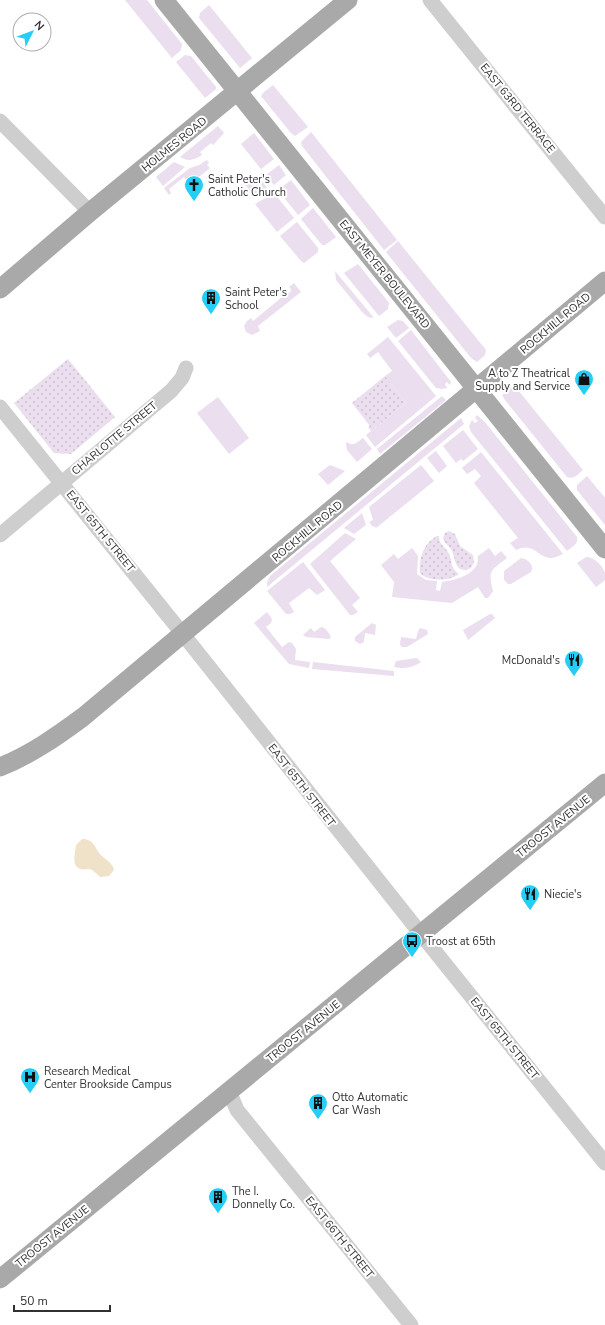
<svg xmlns="http://www.w3.org/2000/svg" width="605" height="1325" viewBox="0 0 605 1325" font-family="'Nunito Sans',sans-serif">
<style>
.green{fill:#eadeef}
.park{fill:url(#park-dots)}
.water{fill:#f0e2c9}
.lines{fill:none;stroke-linecap:round;stroke-linejoin:round}
.minor{stroke:#cecece;stroke-width:15}
.major{stroke:#a9a9a9;stroke-width:19}
.labels{text-anchor:middle;stroke-width:4;stroke-linejoin:round;paint-order:stroke}
.street-label{font-size:11px;fill:#313131;stroke:#fff}
.poi-label{font-size:11px;fill:#313131;stroke:#fff;text-anchor:start}
</style>
<defs>
<pattern id="park-dots" width="8" height="8" patternUnits="userSpaceOnUse"><rect width="8" height="8" fill="#eadeef"/><path d="M2 2h.1M6 6h.1" fill="none" stroke="#c9bfcd" stroke-width="1.8" stroke-linecap="round"/></pattern>
</defs>
<rect width="100%" height="100%" fill="#fff"/>
<g class="green">
<path d="M125,0H147L182,44L181,50L172,58Z"/>
<path d="M209,5L252,58L240,68L199,18L200,13Z"/>
<path d="M185,55L191,56L216,87V89L205,98L176,62Z"/>
<path d="M273,85L308,127L295,136L291,133L261,96L264,92Z"/>
<path d="M218,126L224,133L213,145L211,143L200,152L202,155C194,160 189,162 180,157Z"/>
<path d="M311,132L397,240L384,250L302,146L301,142Z"/>
<path d="M254,133L274,159L261,169L241,144Z"/>
<path d="M207,160L209,163L207,165L210,168L190,184L184,177L169,189L171,193L169,195L164,188L190,168L199,165Z"/>
<path d="M174,162L185,167L163,186L156,177Z"/>
<path d="M279,165L286,175L274,185L266,175Z"/>
<path d="M248,178L254,184L262,181L268,189L259,197L253,198L249,193L250,191L244,183L245,182L244,181Z"/>
<path d="M291,180L310,205L298,215L278,190Z"/>
<path d="M274,193L294,218L277,232L255,204Z"/>
<path d="M313,208L336,237L325,245H322L301,219Z"/>
<path d="M297,222L318,248V252L304,263L301,261L280,236Z"/>
<path d="M398,241L486,350L485,355L477,362L471,358L386,252Z"/>
<path d="M358,264L389,303L388,309L379,316L344,273Z"/>
<path d="M335,271L374,318L368,317L363,313L336,280Z"/>
<path d="M294,283L301,292L258,326L260,331L252,335L246,332L244,326L247,321L251,318L253,321L282,297L280,294L285,290L287,292L290,293L291,289L289,287Z"/>
<path d="M398,320L403,321L409,328L396,338L387,327Z"/>
<path d="M411,330L451,382L450,385L447,382L445,384L447,388L442,389L436,388L398,341Z"/>
<path d="M388,337L436,396L375,447L366,435L406,403L385,376L392,371L378,352L370,358L367,354Z"/>
<path d="M514,385L583,470C578,474 574,480 567,477L505,400L502,395Z"/>
<path d="M442,396L446,400L380,454L377,449Z"/>
<path d="M218,397L249,438L229,454L197,413Z"/>
<path d="M477,415L484,421L577,537C579,544 572,547 567,551L471,432L469,426L472,420L475,423L478,421L475,418Z"/>
<path d="M461,418L464,424L267,587V582L270,576Z"/>
<path d="M463,430L478,449L463,461L461,459L456,463L443,446Z"/>
<path d="M363,438L372,449L357,462L347,450L346,444L347,442C353,447 357,442 363,438Z"/>
<path d="M436,451L447,466L439,473L427,458Z"/>
<path d="M481,452L560,550L563,554C538,568 539,539 516,550L510,543L518,538L474,483L481,476L475,469L467,474L462,468Z"/>
<path d="M330,465L345,471L328,485L318,474Z"/>
<path d="M421,465L434,481L376,528L374,526L373,527L369,522L373,520L369,507Z"/>
<path d="M587,476L605,498V525L577,490V485Z"/>
<path d="M362,513L366,525L354,534L344,528Z"/>
<path d="M345,533L356,539L330,561L360,598L352,605L358,612L353,615H350L310,564Z"/>
<path d="M412,548L418,556L417,574L426,580L437,581L436,590L440,591L442,582C456,580 480,574 478,556L489,548L495,556L501,551L507,558C490,571 488,570 493,591L488,598H485L478,587L452,603L392,597L394,582L381,565L394,554L398,559Z"/>
<path d="M586,557C593,556 603,566 605,573C605,575 605,577 605,580L596,587L577,563Z"/>
<path d="M521,558L525,559C530,562 534,566 531,572L511,584H508L504,580V571Z"/>
<path d="M303,562L325,590L317,595L309,588L289,603L294,612L290,614H286L267,591Z"/>
<path d="M267,612L272,619L271,623L266,627L282,647L289,642L292,643L296,649L295,660L310,662L309,668L289,664L254,623Z"/>
<path d="M490,614H492L495,618L468,640L463,630Z"/>
<path d="M372,623L376,625L375,635L365,633L364,642L360,644L355,641V637Z"/>
<path d="M321,627C325,627 329,633 331,637L329,639L306,637L303,635L311,628L314,632Z"/>
<path d="M420,628L427,630L428,634L407,647H402L400,645L401,637L416,639L418,631Z"/>
<path d="M417,658L421,662C412,668 405,669 394,667L396,661Z"/>
<path d="M313,662L394,671V676L312,669Z"/>
</g>
<g class="park">
<path d="M68,359L115,417L71,454L54,453L14,403Z"/>
<path d="M385,376L406,403L371,431L368,427L370,426L352,403Z"/>
<path d="M449,531L455,534L460,546L473,555L474,562L471,568C454,576 456,557 451,549C448,545 444,543 443,538L445,533Z"/>
<path d="M437,536H439C439,545 444,545 448,552C454,562 448,565 459,574C451,581 428,582 420,573C419,558 423,544 437,536Z"/>
</g>
<path class="water" d="M82,839C95,839 94,848 101,855C106,861 112,861 114,870L109,876L100,877C98,875 95,872 92,870C86,867 83,873 76,866C73,860 75,852 76,845Z"/>
<g class="lines">
<g class="minor">
<path d="M430,0L605,217"/>
<path d="M0,121L90,212"/>
<path d="M0,407L194,648L421,934L605,1163"/>
<path d="M0,535L171,391L182,378L186,368"/>
<path d="M229,1091L237,1110L411,1325"/>
</g>
<g class="major">
<path d="M164,0L605,549"/>
<path d="M0,289L90,212L348,0"/>
<path d="M0,767C30,755 56,737 83,717L605,281"/>
<path d="M0,1279L605,783"/>
</g>
</g>
<defs>
<g id="church-pin" transform="scale(1)"><path d="M0 17L-7.5 6A9.5 9.5 0 1 1 7.5 6Z" fill="#25cef5" stroke="#fff"/><path d="M-1.2-6h2.4v3.5h3.3v2.4h-3.3V6h-2.4V-.1h-3.3v-2.4h3.3Z" fill="#111"/></g>
<g id="building-pin" transform="scale(1)"><path d="M0 17L-7.5 6A9.5 9.5 0 1 1 7.5 6Z" fill="#25cef5" stroke="#fff"/><path d="M-4-6H4V6H1V3H-1V6H-4ZM-2.5-4.3h1.7v1.8h-1.7ZM.8-4.3h1.7v1.8H.8ZM-2.5-1h1.7V.8h-1.7ZM.8-1h1.7V.8H.8Z" fill="#111"/></g>
<g id="shop-pin" transform="scale(1)"><path d="M0 17L-7.5 6A9.5 9.5 0 1 1 7.5 6Z" fill="#25cef5" stroke="#fff"/><path d="M-5-2.5h2.3a2.7 3.5 0 0 1 5.4 0H5L5.5 6h-11ZM-1.5-2.5h3a1.5 2.3 0 0 0-3 0Z" fill="#111"/></g>
<g id="restaurant-pin" transform="scale(1)"><path d="M0 17L-7.5 6A9.5 9.5 0 1 1 7.5 6Z" fill="#25cef5" stroke="#fff"/><path d="M-5-6h1v4h1v-4h1v4h1v-4h1v5L-1.5 .5V6h-2V.5L-5-1ZM5-6V6H3V1.5H1.5Q1.5-4 5-6Z" fill="#111"/></g>
<g id="bus-pin" transform="scale(1)"><path d="M0 17L-7.5 6A9.5 9.5 0 1 1 7.5 6Z" fill="#25cef5" stroke="#fff"/><path d="M-5-6H5V4H4V6H2V4H-2V6H-4V4H-5ZM-3.5-4V0h7V-4ZM-3.5 1.2v1.5H-2V1.2ZM2 1.2v1.5H3.5V1.2Z" fill="#111"/></g>
<g id="hospital-pin" transform="scale(1)"><path d="M0 17L-7.5 6A9.5 9.5 0 1 1 7.5 6Z" fill="#25cef5" stroke="#fff"/><path d="M-5-5h3v3.5h4V-5h3V5h-3V1.5h-4V5h-3Z" fill="#111"/></g>
</defs>
<g fill-rule="evenodd">
<use href="#church-pin" x="194" y="185"/>
<use href="#building-pin" x="211" y="298"/>
<use href="#shop-pin" x="584" y="379"/>
<use href="#restaurant-pin" x="574" y="660"/>
<use href="#restaurant-pin" x="530" y="894"/>
<use href="#bus-pin" x="412" y="941"/>
<use href="#hospital-pin" x="30" y="1077"/>
<use href="#building-pin" x="318" y="1103"/>
<use href="#building-pin" x="218" y="1197"/>
</g>
<g class="labels">
<g class="street-label">
<text transform="translate(518 108) rotate(51)" y="4">EAST 63RD TERRACE</text>
<text transform="translate(174 144) rotate(-39)" y="4">HOLMES ROAD</text>
<text transform="translate(385 274) rotate(51)" y="4">EAST MEYER BOULEVARD</text>
<text transform="translate(555 323) rotate(-40)" y="4">ROCKHILL ROAD</text>
<text transform="translate(114 438) rotate(-40)" y="4">CHARLOTTE STREET</text>
<text transform="translate(101 531) rotate(51)" y="4">EAST 65TH STREET</text>
<text transform="translate(307 531) rotate(-40)" y="4">ROCKHILL ROAD</text>
<text transform="translate(302 785) rotate(52)" y="4">EAST 65TH STREET</text>
<text transform="translate(553 826) rotate(-39)" y="4">TROOST AVENUE</text>
<text transform="translate(303 1031) rotate(-39)" y="4">TROOST AVENUE</text>
<text transform="translate(505 1038) rotate(51)" y="4">EAST 65TH STREET</text>
<text transform="translate(52 1236) rotate(-39)" y="4">TROOST AVENUE</text>
<text transform="translate(340 1237) rotate(51)" y="4">EAST 66TH STREET</text>
</g>
<g class="poi-label">
<text x="208" y="183">Saint Peter's<tspan x="208" dy="13">Catholic Church</tspan></text>
<text x="225" y="296">Saint Peter's<tspan x="225" dy="13">School</tspan></text>
<text x="570" y="377" text-anchor="end">A to Z Theatrical<tspan x="570" dy="13">Supply and Service</tspan></text>
<text x="560" y="664" text-anchor="end">McDonald's</text>
<text x="544" y="898">Niecie's</text>
<text x="426" y="945">Troost at 65th</text>
<text x="44" y="1075">Research Medical<tspan x="44" dy="13">Center Brookside Campus</tspan></text>
<text x="332" y="1101">Otto Automatic<tspan x="332" dy="13">Car Wash</tspan></text>
<text x="232" y="1195">The I.<tspan x="232" dy="13">Donnelly Co.</tspan></text>
</g>
</g>
<g transform="translate(32 32) rotate(48)"><circle r="19" fill="#ffffff" stroke="#adadad"/>
<path d="M0-3L7 15L0 10L-7 15Z" fill="#25cef5"/>
<text y="-6" font-size="11" font-weight="bold" text-anchor="middle" fill="#313131">N</text>
</g>
<path d="M14 1305v6h96v-6" fill="none" stroke="#313131" stroke-width="2"/>
<text x="20" y="1305" font-size="12" fill="#313131" stroke="#ffffff" stroke-width="3" paint-order="stroke">50 m</text>
</svg>
